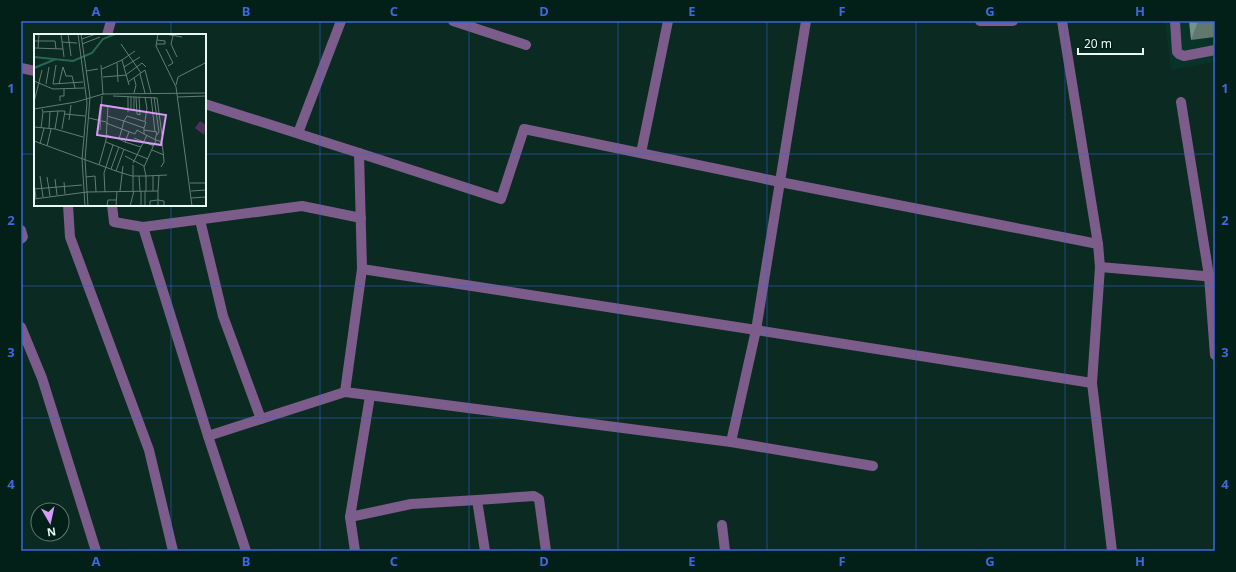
<svg xmlns="http://www.w3.org/2000/svg" width="1236" height="572" viewBox="0 0 1236 572" font-family="'Noto Sans',sans-serif">
<style>
.built{fill:#083328}
.lines{fill:none;stroke-linecap:round;stroke-linejoin:round}
.lane{stroke:#7b5c8b;stroke-width:10}
.street{stroke:#7b5c8b;stroke-width:10}
.wall{fill:#779389}
.shaded-wall{fill:#61786f}
.grid{fill:none;stroke:#3b68dc;stroke-width:1;stroke-opacity:0.55}
.inset-river{fill:none;stroke:#286755;stroke-width:2}
.inset-road{fill:none;stroke:#637d75;stroke-width:1}
.view{fill:#d99af7;fill-opacity:0.15;stroke:#d99af7;stroke-width:2}
.inset-edge{fill:none;stroke:#e8faf3;stroke-width:2}
.neatline{fill:none;stroke:#3b68dc;stroke-width:1.5}
.grid-label{font-size:13px;text-anchor:middle;font-weight:bold;fill:#3b68dc}
</style>
<rect width="100%" height="100%" fill="#0b2a21"/>
<path class="built" d="M1165,21H1215V62L1171,70Z"/>
<g class="lines">
<path class="lane" d="M1175,21L1177,52L1179,54L1184,56L1215,50"/>
<g class="street">
<path d="M453,21L526,45"/>
<path d="M980,21H1013"/>
<path d="M1062,21L1098,244L1100,267L1092,383L1112,551"/>
<path d="M107,35L111,21"/>
<path d="M21,68L35,71"/>
<path d="M1181,102L1209,276L1215,355"/>
<path d="M205,104L359,153L362,269L756,330L806,21"/>
<path d="M298,133L341,21"/>
<path d="M359,153L501,199L524,129L780,182L1098,244"/>
<path d="M641,153L668,21"/>
<path d="M68,205L70,237L149,450L173,551"/>
<path d="M112,205L114,222L143,227L302,206L361,218"/>
<path d="M200,220L223,316L261,419"/>
<path d="M143,227L208,436L246,551"/>
<path d="M21,230L23,237L21,239"/>
<path d="M1100,267L1215,277"/>
<path d="M362,269L345,392L731,442L756,330L1092,383"/>
<path d="M21,327L42,378L96,551"/>
<path d="M208,436L345,392"/>
<path d="M731,442L873,466"/>
<path d="M350,517L411,504L477,500"/>
<path d="M722,525L725,551"/>
<path d="M355,551L350,517L370,396"/>
<path d="M485,551L477,500L534,496L539,499L546,551"/>
</g>
</g>
<path class="wall" d="M1189,21H1215L1191,40Z"/>
<path class="shaded-wall" d="M1198,21H1215V37L1191,40Z"/>
<path class="grid" d="M171,21V35M320,21V551M469,21V551M618,21V551M767,21V551M916,21V551M1065,21V551M21,154H35M205,154H1215M171,205V551M21,286H1215M21,418H1215"/>
<g transform="translate(34 34)">
<rect width="172" height="172" fill="#0b2a21"/>
<path d="M166,87L172,91L170,101L161,94Z" fill="#4f315d"/>
<path class="inset-river" d="M0,23L39,27L58,19L69,5L81,0M0,34L22,25"/>
<path class="inset-road" d="M27,0L30,23M34,0L37,22M44,0L53,69L48,125L51,172M47,0L56,63L51,126L54,172M124,0L122,12L142,53L158,172M131,0L148,3M139,2L137,10L143,23M48,5L62,0M0,7H21L22,15M28,8L43,9M48,10L66,3M87,10L107,39M122,10H131V7L123,6M0,14L29,15M4,14L5,0M132,15L139,29L134,32M83,29L84,48M22,31L19,50L49,48M67,31L69,61M90,33L106,23M68,35L88,26M52,37L64,35M93,40L108,29L112,33M106,40L111,59M69,43L93,41M100,44L102,51L100,59M0,47L19,55L50,54M94,48L111,36L117,59M12,50L15,33M25,50L29,33L32,42H38L41,54M95,51L88,26L101,17M142,51L144,43L171,29L172,26M79,62L123,64L128,101M97,63V76M100,63V77M102,63L103,80L106,81L105,63M111,63L113,74L111,87M117,63L121,98M120,63L125,98L123,101M144,63L172,62M26,67V62H30V55M0,68L8,36M0,75L42,68L69,60L172,59M8,75L9,78L24,77L21,95L49,103M24,77H31L28,95M94,78V63M31,80L51,82M73,82L90,87L93,82L112,88L110,94M55,84L72,88M35,86L37,71M72,89L101,100L103,96L110,100M0,93L21,95M7,94L9,78M15,94L16,78M66,96L68,62M110,96L123,98L121,106M72,101L85,105L90,87L110,94V100L122,106L110,133L112,142L133,141M100,104L120,112M85,105L91,108L95,98M122,106L128,108L129,117L130,128L127,133M0,107L82,137L98,142H112V157M72,108L114,125M91,108L107,113M6,110L10,94M13,112L17,95M118,116L130,121M91,122L110,132M99,129L113,101M65,131L72,106L74,71M99,131V157M77,135L85,113M82,137L90,115M6,142L9,163M105,142L106,157M119,142V157M13,143L16,162M52,143L61,142L62,158M21,145L23,161M30,148L31,160M0,149L2,164M156,149H172M0,155L48,151M86,157L89,132M124,157L125,141M157,157L172,156M71,158L70,139L79,111M157,164L172,163M0,165L53,158L124,157V172M73,172L74,166H83M82,172L83,157M96,172L100,157M107,172V157M111,172V157M116,172V167L124,166L130,167V172"/>
<path class="view" d="M67,71L132,81L127,111L63,101Z"/>
<rect width="172" height="172" class="inset-edge"/>
</g>
<rect width="1236" height="572" fill="none" stroke="#022018" stroke-width="44"/>
<g transform="translate(50 522) rotate(171)"><circle r="19" fill="#022018" stroke="#5e7770"/>
<path d="M0-3L7 15L0 10L-7 15Z" fill="#d99af7"/>
<text y="-6" font-size="11" font-weight="bold" text-anchor="middle" fill="#e8faf3">N</text>
</g>
<path d="M1078 48v6h65v-6" fill="none" stroke="#e8faf3" stroke-width="2"/>
<text x="1084" y="48" font-size="12" fill="#e8faf3" stroke="#022018" stroke-width="3" paint-order="stroke">20 m</text>
<rect x="22" y="22" width="1192" height="528" class="neatline"/>
<g class="grid-label">
<text x="96" y="16">A</text>
<text x="246" y="16">B</text>
<text x="394" y="16">C</text>
<text x="544" y="16">D</text>
<text x="692" y="16">E</text>
<text x="842" y="16">F</text>
<text x="990" y="16">G</text>
<text x="1140" y="16">H</text>
<text x="11" y="93">1</text>
<text x="1225" y="93">1</text>
<text x="11" y="225">2</text>
<text x="1225" y="225">2</text>
<text x="11" y="357">3</text>
<text x="1225" y="357">3</text>
<text x="11" y="489">4</text>
<text x="1225" y="489">4</text>
<text x="96" y="566">A</text>
<text x="246" y="566">B</text>
<text x="394" y="566">C</text>
<text x="544" y="566">D</text>
<text x="692" y="566">E</text>
<text x="842" y="566">F</text>
<text x="990" y="566">G</text>
<text x="1140" y="566">H</text>
</g>
</svg>
